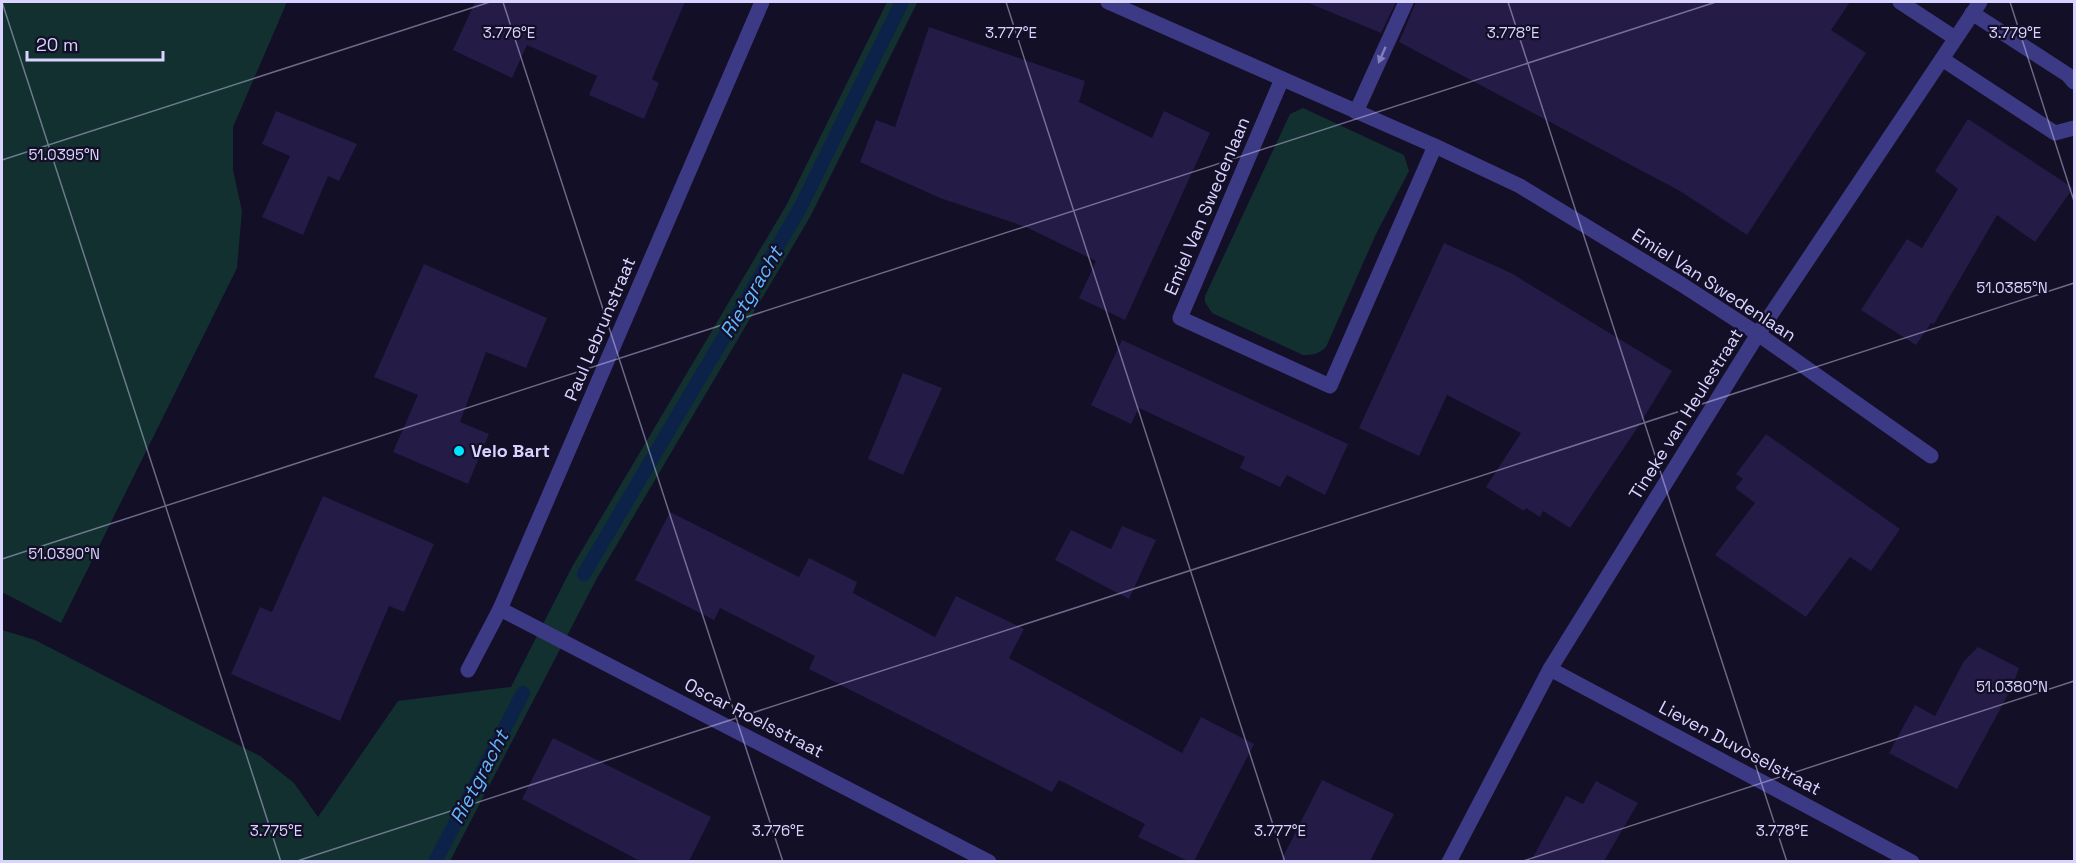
<svg xmlns="http://www.w3.org/2000/svg" width="2076" height="863" viewBox="0 0 2076 863" font-family="'Space Grotesk',sans-serif">
<style>
.green{fill:#12302f}
.lines{fill:none;stroke-linecap:round;stroke-linejoin:round}
.stream{stroke:#0c2248;stroke-width:14}
.building{fill:#241b47}
.minor{stroke:#3d3a85;stroke-width:15}
.oneway{fill:#837fbc}
.ticks{fill:none;stroke:#d9d4ff;stroke-width:1.5;stroke-opacity:0.45}
.poi-dot{fill:#00e5ff;stroke:#130f26;stroke-width:2}
.labels{text-anchor:middle;stroke-width:4.5;stroke-linejoin:round;paint-order:stroke}
.street-label{font-size:18px;fill:#d9d4ff;stroke:#130f26}
.poi-label{font-size:18px;font-weight:bold;fill:#d9d4ff;stroke:#130f26;text-anchor:start}
.water-label{font-size:20px;font-style:italic;fill:#62b6ff;stroke:#130f26}
.ticks-label{font-size:15px;text-anchor:middle;fill:#d9d4ff;stroke:#130f26;stroke-width:4.5;stroke-linejoin:round;paint-order:stroke}
</style>
<rect width="100%" height="100%" fill="#130f26"/>
<g class="green">
<path d="M2,2H287L233,127V170L242,211L237,268L61,623L2,592Z"/>
<path d="M887,2L917,3L810,217L596,580L450,861H2V630L35,640L260,756L294,783L318,817L398,701L511,687L572,567L787,204Z"/>
<path d="M1303,108L1404,155L1409,171L1376,234L1326,347C1319,354 1313,355 1303,355L1212,313L1205,302V296L1290,114Z"/>
</g>
<g class="lines">
<g class="stream">
<path d="M584,574L799,210L902,2"/>
<path d="M435,862L523,693"/>
</g>
</g>
<g class="building">
<path d="M475,2H685L652,79L659,83L644,119L589,95L597,76L527,45L512,78L453,50Z"/>
<path d="M1306,2H1396L1381,33Z"/>
<path d="M1416,2H1850L1831,30L1866,53L1747,235L1680,191L1399,42Z"/>
<path d="M929,27L1085,81L1079,102L1152,138L1164,111L1210,133L1125,320L1079,298L1096,261L1026,227L940,198L860,162L876,120L895,127Z"/>
<path d="M276,111L357,144L339,181L328,176L303,235L262,217L290,156L262,144Z"/>
<path d="M1968,119L2073,188L2035,242L1997,215L1934,324L1931,323L1916,345L1861,310L1907,239L1922,248L1958,189L1935,171Z"/>
<path d="M1444,243L1511,273L1672,371L1638,427L1570,528L1543,511L1540,517L1526,508L1524,511L1486,487L1521,433L1447,395L1419,456L1359,428Z"/>
<path d="M424,264L547,318L526,368L486,352L460,422L489,434L468,484L393,452L418,395L374,377Z"/>
<path d="M1122,340L1348,444L1325,495L1287,475L1280,487L1240,468L1245,457L1139,408L1131,424L1091,405Z"/>
<path d="M903,373L942,388L903,475L868,459Z"/>
<path d="M1766,434L1900,529L1871,571L1850,557L1806,617L1715,555L1755,503L1735,488L1743,479L1736,474Z"/>
<path d="M323,496L434,544L404,612L389,606L340,721L231,674L260,607L272,612Z"/>
<path d="M670,512L799,577L809,558L857,582L853,593L935,637L956,596L1024,629L1009,658L1182,753L1201,717L1254,744L1194,861H1188L1138,837L1145,824L1059,780L1052,792L809,669L815,656L720,608L714,620L635,580Z"/>
<path d="M1122,526L1156,540L1129,599L1055,560L1071,530L1111,549Z"/>
<path d="M1978,647L2019,668L2012,687L1957,789L1889,753L1915,705L1935,716L1964,661Z"/>
<path d="M553,738L711,817L689,861H640L522,799Z"/>
<path d="M1322,780L1394,814L1370,861H1281Z"/>
<path d="M1596,781L1638,803L1604,861H1531L1566,796L1583,804Z"/>
</g>
<g class="lines">
<g class="minor">
<path d="M1108,2L1435,146L1520,186L1681,284L1758,334L1931,456"/>
<path d="M1900,2L1955,38"/>
<path d="M1972,13L2068,75L2074,82"/>
<path d="M1942,59L2055,133L2074,128"/>
<path d="M1282,79L1180,318L1330,386L1435,146"/>
<path d="M1356,112L1406,2"/>
<path d="M500,609L989,862"/>
<path d="M1550,669L1912,862"/>
<path d="M468,670L500,609L762,2"/>
<path d="M1449,862L1550,669L1758,334L1980,2"/>
</g>
</g>
<defs><path id="oneway-solid" d="M-6-.8H1V-3.2L6.5 0L1 3.2V.8H-6Z" transform="scale(1.5)"/></defs>
<use class="oneway" href="#oneway-solid" transform="translate(1382 55) rotate(114)"/>
<path class="ticks" d="M2,2L281,862M503,2L783,862M1006,2L1285,862M1508,2L1787,862M2010,2L2074,201M2,160L490,2M2,559L1716,2M294,862L2074,283M1520,862L2074,681"/>
<circle class="poi-dot" cx="459" cy="451" r="6"/>
<g class="labels">
<g class="street-label">
<text transform="translate(1207 206) rotate(-67)" y="6">Emiel Van Swedenlaan</text>
<text transform="translate(1714 285) rotate(33)" y="6">Emiel Van Swedenlaan</text>
<text transform="translate(600 329) rotate(-67)" y="6">Paul Lebrunstraat</text>
<text transform="translate(1686 414) rotate(-58)" y="6">Tineke van Heulestraat</text>
<text transform="translate(754 718) rotate(27)" y="6">Oscar Roelsstraat</text>
<text transform="translate(1740 748) rotate(28)" y="6">Lieven Duvoselstraat</text>
</g>
<g class="poi-label">
<text x="471" y="457">Velo Bart</text>
</g>
<g class="water-label">
<text transform="translate(751 292) rotate(-59)" y="7">Rietgracht</text>
<text transform="translate(479 777) rotate(-62)" y="7">Rietgracht</text>
</g>
</g>
<g class="ticks-label">
<text x="2015" y="38">3.779°E</text>
<text x="509" y="38">3.776°E</text>
<text x="1011" y="38">3.777°E</text>
<text x="1513" y="38">3.778°E</text>
<text x="64" y="160">51.0395°N</text>
<text x="2012" y="293">51.0385°N</text>
<text x="64" y="559">51.0390°N</text>
<text x="2012" y="692">51.0380°N</text>
<text x="276" y="836">3.775°E</text>
<text x="778" y="836">3.776°E</text>
<text x="1280" y="836">3.777°E</text>
<text x="1782" y="836">3.778°E</text>
</g>
<rect width="2076" height="863" fill="none" stroke="#d9d4ff" stroke-width="6"/>
<path d="M27 51v9h136v-9" fill="none" stroke="#d9d4ff" stroke-width="3"/>
<text x="36" y="51" font-size="18" fill="#d9d4ff" stroke="#130f26" stroke-width="4.5" paint-order="stroke">20 m</text>
</svg>
